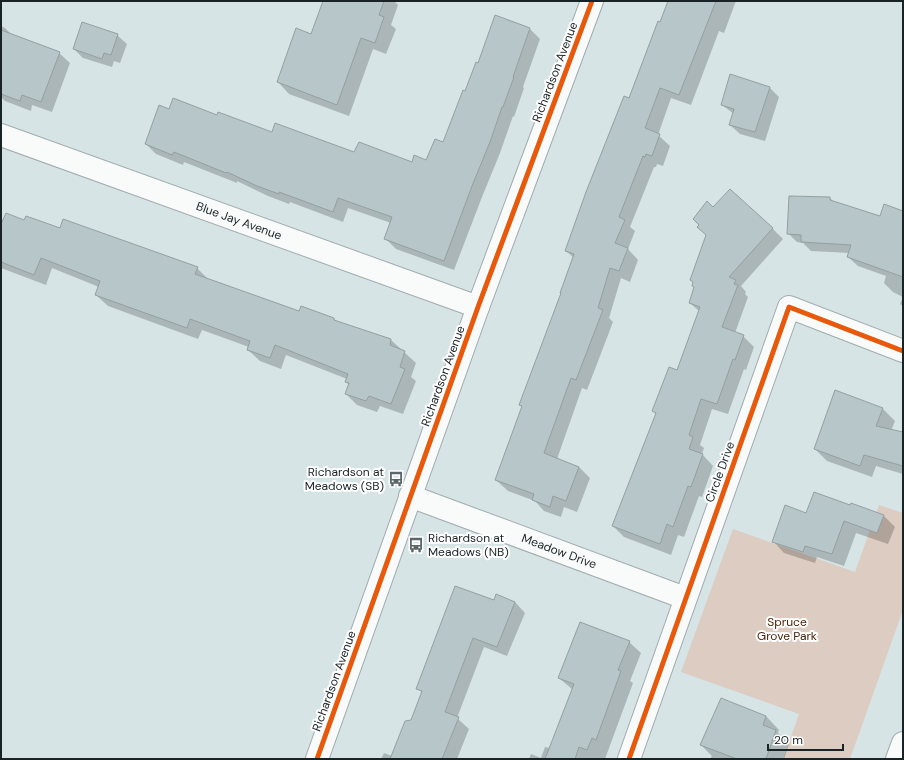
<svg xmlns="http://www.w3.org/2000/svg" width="904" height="760" viewBox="0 0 904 760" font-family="'DM Sans',sans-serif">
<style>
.green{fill:#dcccc1}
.shadow{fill:#0003}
.building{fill:#b6c6c9;stroke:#959fa1}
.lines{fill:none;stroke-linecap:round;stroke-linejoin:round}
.minor-casing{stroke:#a1abad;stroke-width:24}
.minor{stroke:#f9fbfb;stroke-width:22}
.cycleway-casing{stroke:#fff;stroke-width:8}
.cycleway{stroke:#e8590c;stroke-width:5}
.labels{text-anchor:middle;stroke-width:4;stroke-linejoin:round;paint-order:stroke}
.street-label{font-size:12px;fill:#192224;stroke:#fff}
.poi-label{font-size:12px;fill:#192224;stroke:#fff;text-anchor:end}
.park-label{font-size:12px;fill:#492209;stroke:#fff}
</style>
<rect width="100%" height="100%" fill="#d6e4e6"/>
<path class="green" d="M879,505L903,513V610L850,759H783L799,714L681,672L733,529L855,572Z"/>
<g class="shadow">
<path d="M324,1H394L398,5L391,25L396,29L386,54L373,49L349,116L289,94L278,82L312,35Z"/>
<path d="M669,1H736L724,33L719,31L691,105L671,98L658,135L670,146L663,166L657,164L656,167H654L630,227L635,231L628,249L638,260L630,282L621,278L609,318L613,322L587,390L582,388L557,459L579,467L590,478L577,512L564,507L561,517L544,511L535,501L508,491L496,480L523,407L520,405L562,294L574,258L566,251Z"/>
<path d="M496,17L530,29L540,39L523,87L524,88L514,117L513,116L500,153L482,197L454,270L396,249L385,238L391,223L348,208L343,222L290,202L289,204L268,196L237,181V183L184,162L183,165L156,154L146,144L169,110L218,116L273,133L355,153L412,163L427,161L444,143L478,64Z"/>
<path d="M1,26L5,28L13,36L59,53L70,63L52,112L32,105L31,111L5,101L1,97Z"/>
<path d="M117,35L127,44L120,63L114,61L112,67L83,58L74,49Z"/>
<path d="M770,88L779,97L765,141L740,134L730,125L734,114L722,105Z"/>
<path d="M830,198L834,202L903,230V306L900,304L903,297L893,292L884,283L886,276L858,266L848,257L850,253L811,251L803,243L797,242L788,233Z"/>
<path d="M713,209L772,228L783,239L741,286L746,292L745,294L748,297L735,333L743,336L754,347L746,370L744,369L728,414L712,409L700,445L704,448L702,454L713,466L702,497L699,496L684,537L678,535L671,555L624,537L613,526L656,414L653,411L678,371L700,312L690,303L695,288L693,286L694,283L691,280L707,236Z"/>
<path d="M25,221L61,230L197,268L209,280L300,312L334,319L337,322L391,340L416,363L411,377L416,381L403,414L380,406L377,412L357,405L346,394L349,385L346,382L347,379L286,355L281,369L260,361L248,350L249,347L202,330L198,339L108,306L96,295L99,287L52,268L46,285L1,268V227Z"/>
<path d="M835,392L883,409L895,421L891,431L903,433V474L876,466L872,477L827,461L815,449Z"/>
<path d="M850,507L883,515L895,527L888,544L856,533L844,566L817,557L815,563L784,553L773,541L807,514Z"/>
<path d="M497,596L515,602L525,613L507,656L484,647L457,718L469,729L457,759H381L384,753L392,756L412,721L422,693L418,688L495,602Z"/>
<path d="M629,642L641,653L630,681L633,683L605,759H529L531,754L541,758L545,747L550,748L573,690L559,678Z"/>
<path d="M766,716L779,730L778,733L789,744L784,759H710L712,756L701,745Z"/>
</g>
<g class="building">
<path d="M323,1H384L379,15L384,17L375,43L361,38L337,105L277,82L296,28L311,34Z"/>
<path d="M668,1H716L679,95L660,88L645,128L660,134L652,156L646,154L645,157L643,156L619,217L625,220L615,243L628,248L619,271L610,268L598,308L603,310L576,380L571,378L544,453L579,467L566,501L553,496L550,507L532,500L534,494L495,480L522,406L519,405L561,293H560L574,254L565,251L586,192L624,96L629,98L658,21L660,22Z"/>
<path d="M495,15L530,28L513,77H514L503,107H502L490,142L472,186L444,261L384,239L392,217L338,198L333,212L279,192V194L257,186L227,172L226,173L174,152L172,155L145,144L159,105L169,109L173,98L217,115L218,112L272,132L275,123L354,152L359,142L412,162L414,155L426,160L435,139L443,142L463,90L465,91L476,62L478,63Z"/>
<path d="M82,22L118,34L111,55L104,53L102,59L73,49Z"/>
<path d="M1,30L60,52L41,102L22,95L20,101L1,94Z"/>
<path d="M730,74L770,87L755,132L729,125L734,109L721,105Z"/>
<path d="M730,189L773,228L729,277L736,280L734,284L738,285L722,327L744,335L735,360L733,359L717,404L701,399L689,435L693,437L689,449L703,454L691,487L688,486L673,527L667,524L660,544L612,526L656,413L652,411L669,367L677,370L700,307L689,303L694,287L692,286L693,282L690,280L706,235L697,227L699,225L693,219L707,201L713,207Z"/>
<path d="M789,196L830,197V200L880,216L884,204L903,211V277L847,257L851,245L801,242V235L787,234Z"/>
<path d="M6,213L24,220L26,216L60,228L63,219L198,267L195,274L299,311L301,306L334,318V320L391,339L390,345L405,351L400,367L405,369L391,404L369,396L366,401L345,394L349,383L345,382L348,374L275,345L270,358L247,350L250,341L190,319L187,328L95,295L100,281L41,258L34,275L1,262V224Z"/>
<path d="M835,390L883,408L876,426L903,432V466L864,455L860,466L814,449Z"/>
<path d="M814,492L850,505L851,503L884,515L877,533L844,521L832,554L805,546L803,552L772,542L785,505L806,513Z"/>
<path d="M455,586L494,600L496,594L515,602L497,647L473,638L445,712L459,717L442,759H390L405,721L411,720L422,691L416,689Z"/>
<path d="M580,622L630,641L618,670L621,671L596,740L592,738L587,750L579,747L575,759H545L574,684L558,678Z"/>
<path d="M721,698L766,716L763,725L776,730L766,759H737L700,745Z"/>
</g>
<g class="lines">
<g class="minor-casing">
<g id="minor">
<path id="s1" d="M1,135L478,307"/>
<path id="s2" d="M410,496L685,598"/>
<path d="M317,759L478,307L592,1"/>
<path d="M629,759L789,307L903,351"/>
<path d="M897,759L903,743"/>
</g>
</g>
<use href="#minor" class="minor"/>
<g class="cycleway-casing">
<g id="cycleway">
<path d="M317,759L478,307L592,1"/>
<path d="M629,759L789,307L903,351"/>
</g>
</g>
<use href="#cycleway" class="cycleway"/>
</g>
<defs>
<g id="bus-bare" transform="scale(1.2)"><path d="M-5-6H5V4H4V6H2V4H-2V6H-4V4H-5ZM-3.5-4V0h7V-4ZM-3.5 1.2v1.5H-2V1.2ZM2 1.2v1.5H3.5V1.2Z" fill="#5b6668" stroke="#fff" stroke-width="2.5" paint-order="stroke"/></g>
</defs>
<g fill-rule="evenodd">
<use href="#bus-bare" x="396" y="479"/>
<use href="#bus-bare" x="416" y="545"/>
</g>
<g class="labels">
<g class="street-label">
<text transform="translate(555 72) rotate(-69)" y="4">Richardson Avenue</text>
<text dy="4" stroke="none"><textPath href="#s1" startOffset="253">Blue Jay Avenue</textPath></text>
<text transform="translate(443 376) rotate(-70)" y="4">Richardson Avenue</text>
<text transform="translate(720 472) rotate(-70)" y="4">Circle Drive</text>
<text dy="4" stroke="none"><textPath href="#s2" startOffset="159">Meadow Drive</textPath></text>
<text transform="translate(334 681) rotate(-70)" y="4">Richardson Avenue</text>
</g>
<g class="poi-label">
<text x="384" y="476">Richardson at<tspan x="384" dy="14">Meadows (SB)</tspan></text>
<text x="428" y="542" text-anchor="start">Richardson at<tspan x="428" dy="14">Meadows (NB)</tspan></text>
</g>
<g class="park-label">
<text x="787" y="626">Spruce<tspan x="787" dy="14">Grove Park</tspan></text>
</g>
</g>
<rect width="904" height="760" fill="none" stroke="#192224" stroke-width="4"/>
<path d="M768 744v6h75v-6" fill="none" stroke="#192224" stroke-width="2"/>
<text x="774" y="744" font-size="12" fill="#192224" stroke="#ffffff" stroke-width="3" paint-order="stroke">20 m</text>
</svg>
